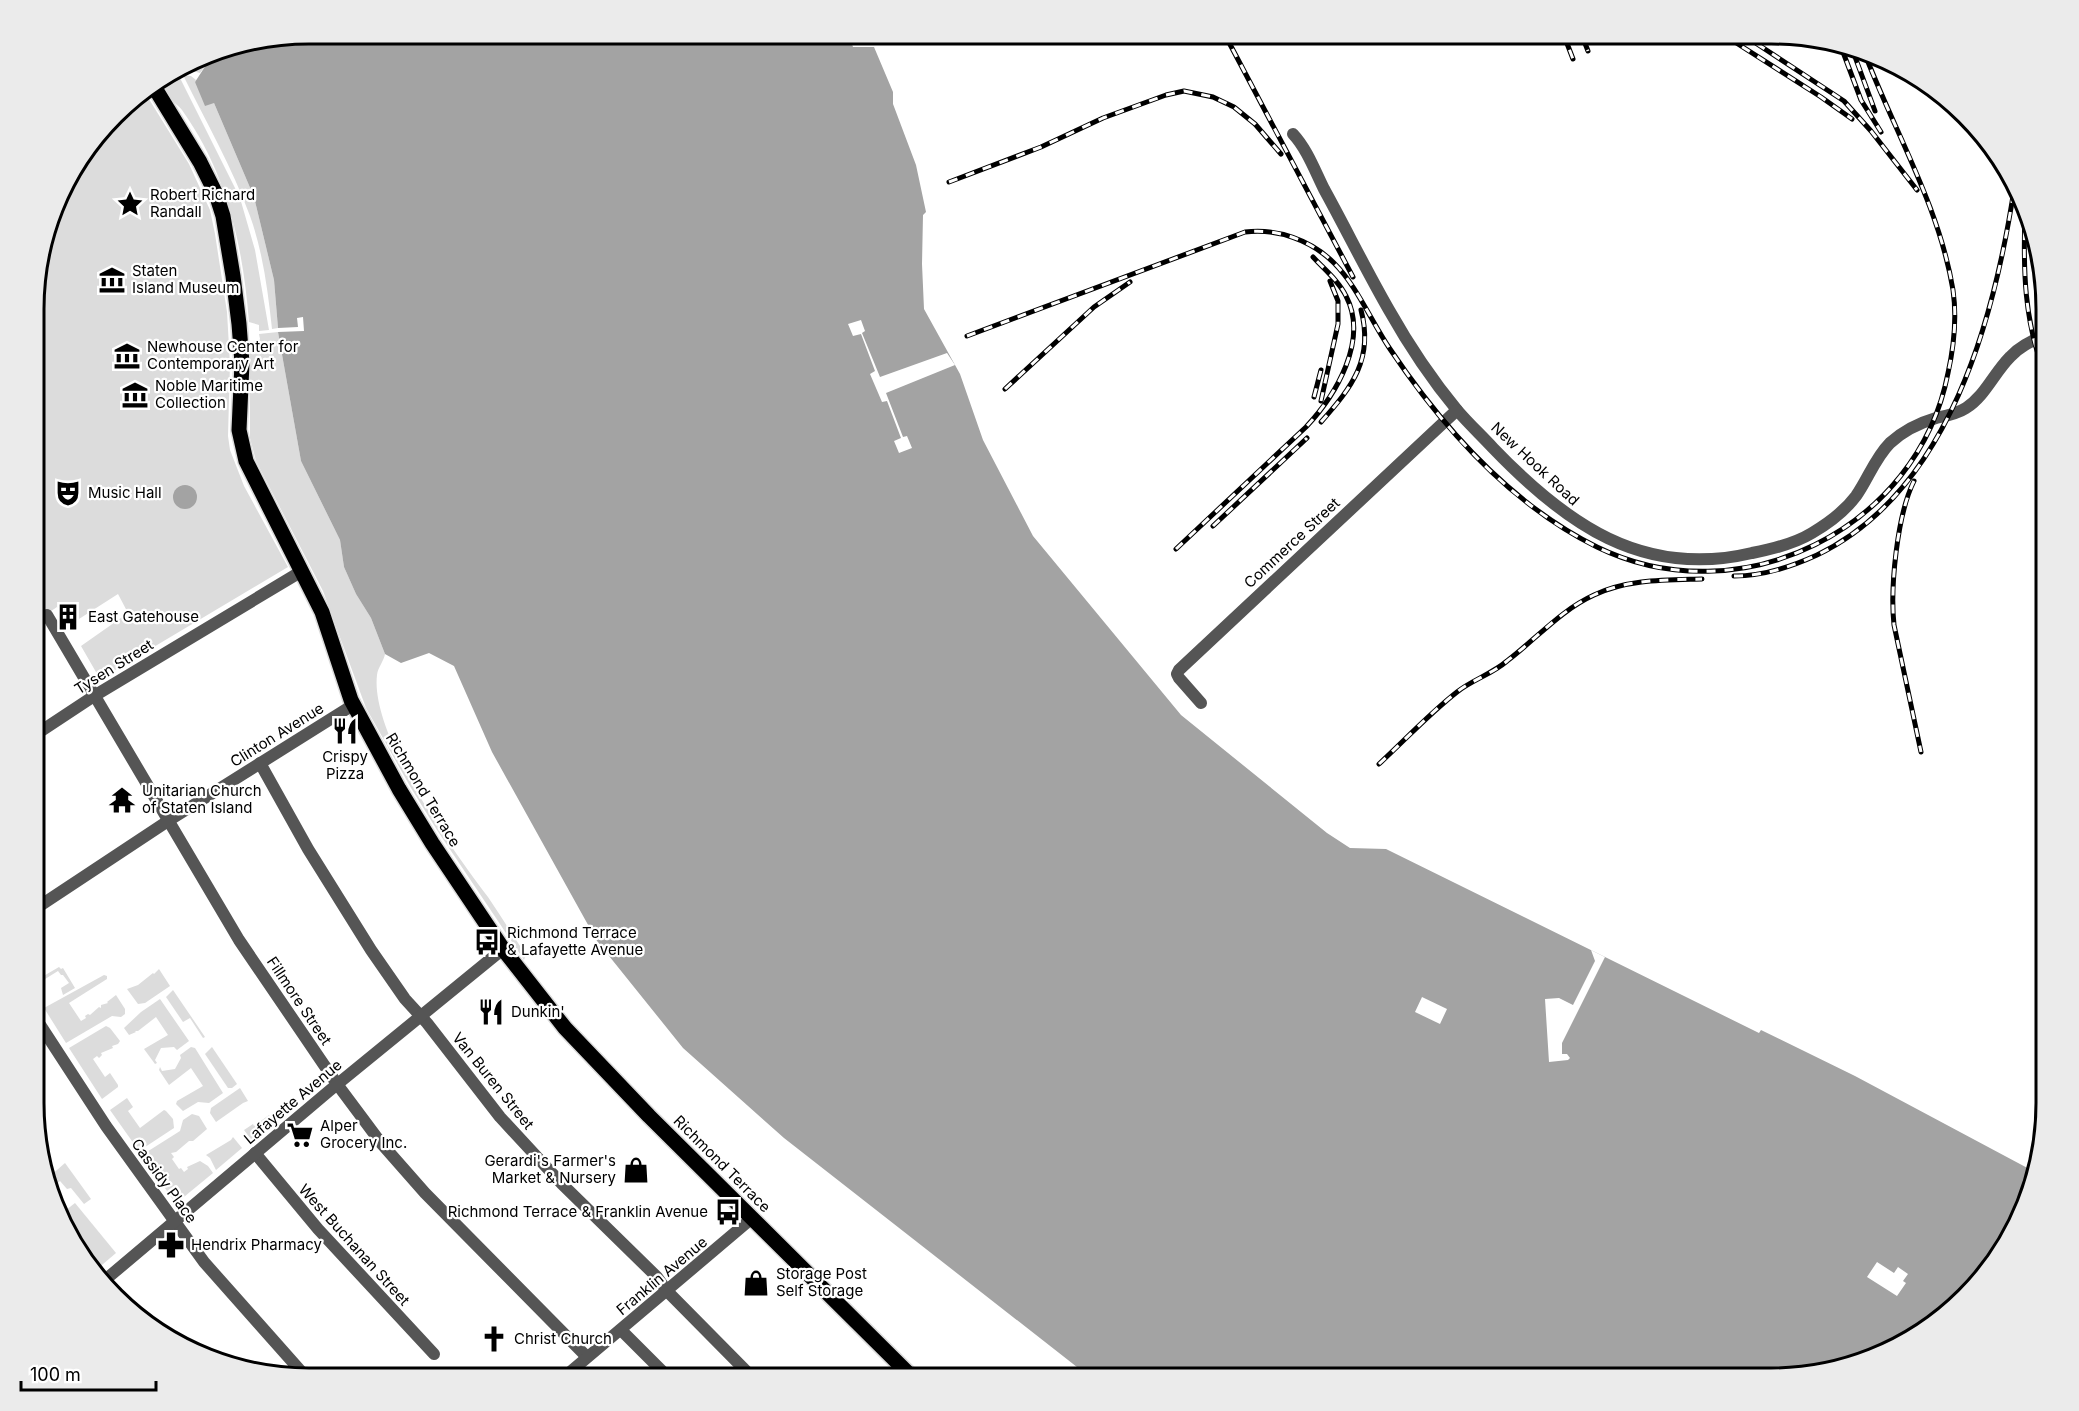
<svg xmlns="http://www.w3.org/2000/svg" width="2079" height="1411" viewBox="0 0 2079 1411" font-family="Inter,sans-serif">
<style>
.green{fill:#dcdcdc}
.water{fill:#a3a3a3}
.pier{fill:#fff}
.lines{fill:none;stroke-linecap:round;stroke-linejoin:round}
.major-casing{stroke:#dbdbdb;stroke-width:18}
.minor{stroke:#555;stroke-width:12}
.major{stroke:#000;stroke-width:15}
.rail-casing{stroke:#000;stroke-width:5}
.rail{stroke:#fff;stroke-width:3;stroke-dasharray:9;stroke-linecap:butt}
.labels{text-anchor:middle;stroke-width:4.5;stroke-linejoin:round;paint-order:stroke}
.poi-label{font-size:15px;fill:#000;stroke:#fff;text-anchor:start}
.street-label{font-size:15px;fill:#000;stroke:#fff}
.rim{fill:none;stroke:#000;stroke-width:3}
</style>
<rect width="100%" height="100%" fill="#fff"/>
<g class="green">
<path d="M205,54L208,62L200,73L181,68Z"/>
<path d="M169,75L179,76L240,198L255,250L269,330L259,331V325L249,322C243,246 227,173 182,110C179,106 175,104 172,100C167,95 163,87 159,81Z"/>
<path d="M183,75L191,76L196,80L195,82L214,103L254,197L274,280L278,328L272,329C268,292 263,252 250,216C232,167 206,122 183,75Z"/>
<path d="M144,91L189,164L210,210L215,234L227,312L230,364L228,436L230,450L244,486L288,567L100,679L81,646L128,613L118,594L68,626L57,607L35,622V273L62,186L127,102Z"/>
<path d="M278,332L301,461L340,540L344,567L356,594L371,618L385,654C384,661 378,667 377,675C370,734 452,850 488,897C501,916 513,936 526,955L524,960L437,830L411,788L366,708L323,591L256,461L250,438V343L260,339L259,334Z"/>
<path d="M59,967L61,969L63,968L75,988L63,995L61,988L69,983L63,975H61L58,971L37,984L39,989L35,992V981Z"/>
<path d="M159,969L170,986L145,1003L138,1004L127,989L138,985L153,973L154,974Z"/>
<path d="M104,975L107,976V979L69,1003L81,1021L86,1018L85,1016L88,1014L90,1015L99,1007L101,1008V1005L108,1003L107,1002L116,995L125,1009V1014L121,1017L112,1016L66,1043L44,1008Z"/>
<path d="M173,990L205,1037L203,1038L190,1018L183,1022L166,997Z"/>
<path d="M160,999L189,1041L177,1050L174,1047L161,1048L155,1060L157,1063L155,1064L144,1049L168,1035L156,1017L138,1031H135L136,1032L129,1035L124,1028L141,1012Z"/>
<path d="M106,1026L110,1028L120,1041L118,1044L112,1046L113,1048L101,1053L102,1055L99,1058L97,1056L93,1059L105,1077L110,1073L118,1085V1087L102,1099L69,1048Z"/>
<path d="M191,1047L195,1048L223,1093L209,1103L198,1102L183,1111L176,1104L177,1101L203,1086L191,1068L169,1085L159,1070L160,1067L162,1071L175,1069L181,1058L180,1055Z"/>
<path d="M212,1047L237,1084L232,1088H228L205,1054Z"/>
<path d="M240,1088L248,1101L243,1103L216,1122L210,1113L211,1108Z"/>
<path d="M127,1098L133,1107L128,1111L140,1128L164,1110L166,1111L173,1119L174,1128L139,1151L110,1110Z"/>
<path d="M192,1114L199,1116L207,1129L193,1141H189L176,1152L171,1153L174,1157L172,1159L179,1169L181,1168L184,1172L188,1169L187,1167L200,1161L208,1166L213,1173L179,1201H174L142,1155L180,1131L183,1120Z"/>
<path d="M269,1115L273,1122L251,1140L244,1130L253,1124L254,1126Z"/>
<path d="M233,1137L242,1148L216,1170L210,1158L206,1155L231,1140Z"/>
<path d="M65,1163L91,1199L84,1204L71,1188L67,1189L60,1181L52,1187L49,1177Z"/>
<path d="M75,1203L116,1253L96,1270L70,1241L61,1214Z"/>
</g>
<g class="water">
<path d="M308,33H739L736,40L741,45L748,41V37L744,33H848L853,47H874L893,92V104L916,165L926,212L923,215L922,264L924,309L960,374L983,440L1033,536L1181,715L1327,833L1350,848L1386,849L1759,1033L1761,1030L1855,1076L2035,1172L2031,1192L1989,1270L1893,1349L1771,1378H1091L784,1138L683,1048L597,941L492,752L454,666L429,653L401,663L385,654L371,618L356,594L344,567L340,540L301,461L278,332L304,331L303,317L297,318L298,327L278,328L274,280L254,197L214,103L205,106L195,82L208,62L205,54Z"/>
<circle cx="185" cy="497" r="12"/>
</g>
<g class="pier">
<path d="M861,320L865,331L862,333L880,377L947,353L955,365L886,393L903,437L907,436L912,448L899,453L894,441L901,438L887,401L882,402L870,374L875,371L861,334L853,336L848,324Z"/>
<path d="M1591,950L1605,957L1562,1043V1054H1567L1570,1058L1568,1060L1549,1062L1545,999L1559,998L1573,1005L1595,961Z"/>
<path d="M1422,997L1447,1009L1440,1024L1415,1012Z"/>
<path d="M1877,1262L1894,1273L1898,1267L1908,1274L1903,1281L1906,1283L1897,1296L1867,1277Z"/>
</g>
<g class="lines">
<g class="major-casing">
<path id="major" d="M153,85L200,162L216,194L223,216L233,276L239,324L242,363L239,430L246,461L322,612L351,700L399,789L432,843L503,949L565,1028L649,1116L913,1378"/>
</g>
<g class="minor">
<path d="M1293,134C1307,149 1315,171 1324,189C1346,229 1366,270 1389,310C1407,342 1433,381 1457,410C1468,423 1481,435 1493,448C1565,523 1642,579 1752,553C1773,549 1794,544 1812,533C1829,523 1844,512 1856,496C1868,479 1875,458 1890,443C1903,431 1919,423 1936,418C1946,416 1957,414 1966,408C1985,396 1994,373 2010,357C2020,346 2032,341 2045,335"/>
<path d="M47,615L239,940L337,1084L381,1143L425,1193L587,1357"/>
<path d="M1201,703L1179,678L1177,674L1179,670L1457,410"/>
<path d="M35,735L94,696L302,571"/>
<path d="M260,763L308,849L371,950L405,999L427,1023L500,1117L562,1184L657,1277L667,1291L753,1378"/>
<path d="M35,909L168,821L353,705"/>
<path d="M35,1017L106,1126L204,1262L306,1377"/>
<path d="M255,1153L318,1229L434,1354"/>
<path d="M105,1280L329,1091L503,949"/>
<path d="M621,1330L669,1378"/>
<path d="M563,1378L751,1219"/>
</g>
<use href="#major" class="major"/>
<g class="rail-casing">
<g id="rail">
<path d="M1224,33L1353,277"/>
<path d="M1563,33L1573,59"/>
<path d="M1581,33L1588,51"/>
<path d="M1742,34L1844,101L1871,131L1917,190"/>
<path d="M1727,37L1821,97L1852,119"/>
<path d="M1840,44L1861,100L1881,132"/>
<path d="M1851,46L1875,111"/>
<path d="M949,182L1041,147L1103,118L1166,95L1184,91L1213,97L1234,107L1255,124L1281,154"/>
<path d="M2025,213C2023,269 2024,322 2045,374"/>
<path d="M967,336L1245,232C1277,228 1311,240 1334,263C1357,286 1371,321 1390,349C1443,428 1510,504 1597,547C1740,617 1918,529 1948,373C1954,346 1957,318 1953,290C1939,205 1893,129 1863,49"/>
<path d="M1005,389L1094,307L1130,282"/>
<path d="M1314,397L1321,370"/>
<path d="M1321,401L1338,324V301L1330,281"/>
<path d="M1321,422C1352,387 1374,359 1361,310"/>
<path d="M1914,481C1897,515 1890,588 1894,625L1921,752"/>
<path d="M1213,526L1307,438"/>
<path d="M1176,549L1306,427C1336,395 1369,340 1346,296C1339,281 1324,269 1313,257"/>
<path d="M1734,576C1763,576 1791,567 1817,555C1950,491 1995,317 2015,183"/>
<path d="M1379,764C1405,740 1429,714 1457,692C1472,680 1492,674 1507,661C1536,639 1561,610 1594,595C1628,579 1666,580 1702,579"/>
</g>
</g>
<use href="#rail" class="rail"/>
</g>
<defs>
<g id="sight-bare" transform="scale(2.07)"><path d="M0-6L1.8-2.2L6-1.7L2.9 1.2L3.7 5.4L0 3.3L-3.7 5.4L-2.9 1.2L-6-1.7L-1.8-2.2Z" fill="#000" stroke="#fff" stroke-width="2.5" paint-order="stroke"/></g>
<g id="museum-bare" transform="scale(2.07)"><path d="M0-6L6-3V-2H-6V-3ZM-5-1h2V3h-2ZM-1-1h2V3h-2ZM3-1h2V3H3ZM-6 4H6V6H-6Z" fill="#000" stroke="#fff" stroke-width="2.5" paint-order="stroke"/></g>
<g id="theatre-bare" transform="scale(2.07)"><path d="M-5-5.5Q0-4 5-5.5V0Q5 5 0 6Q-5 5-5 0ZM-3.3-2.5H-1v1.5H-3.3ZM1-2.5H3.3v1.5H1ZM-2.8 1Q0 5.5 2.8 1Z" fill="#000" stroke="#fff" stroke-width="2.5" paint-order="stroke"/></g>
<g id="building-bare" transform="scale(2.07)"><path d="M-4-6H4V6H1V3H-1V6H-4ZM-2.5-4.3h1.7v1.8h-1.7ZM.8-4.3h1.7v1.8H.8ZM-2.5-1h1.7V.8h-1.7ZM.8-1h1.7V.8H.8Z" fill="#000" stroke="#fff" stroke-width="2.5" paint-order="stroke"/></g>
<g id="restaurant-bare" transform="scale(2.07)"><path d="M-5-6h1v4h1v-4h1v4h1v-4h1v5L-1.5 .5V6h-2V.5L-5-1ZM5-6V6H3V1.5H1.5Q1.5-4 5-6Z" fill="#000" stroke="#fff" stroke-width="2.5" paint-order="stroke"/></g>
<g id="temple-bare" transform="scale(2.07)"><path d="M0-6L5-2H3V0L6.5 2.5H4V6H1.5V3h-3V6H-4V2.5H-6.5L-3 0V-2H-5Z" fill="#000" stroke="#fff" stroke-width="2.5" paint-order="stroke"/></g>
<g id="bus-bare" transform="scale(2.07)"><path d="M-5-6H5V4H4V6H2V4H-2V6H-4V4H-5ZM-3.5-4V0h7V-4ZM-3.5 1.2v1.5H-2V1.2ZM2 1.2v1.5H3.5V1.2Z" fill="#000" stroke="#fff" stroke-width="2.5" paint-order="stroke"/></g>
<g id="supermarket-bare" transform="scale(2.07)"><path d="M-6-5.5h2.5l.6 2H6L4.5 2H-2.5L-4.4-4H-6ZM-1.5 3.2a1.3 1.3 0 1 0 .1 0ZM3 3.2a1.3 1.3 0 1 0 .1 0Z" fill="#000" stroke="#fff" stroke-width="2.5" paint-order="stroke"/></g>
<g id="shop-bare" transform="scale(2.07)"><path d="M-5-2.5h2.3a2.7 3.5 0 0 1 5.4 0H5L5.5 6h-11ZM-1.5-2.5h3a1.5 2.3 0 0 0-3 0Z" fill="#000" stroke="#fff" stroke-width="2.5" paint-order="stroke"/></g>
<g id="pharmacy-bare" transform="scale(2.07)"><path d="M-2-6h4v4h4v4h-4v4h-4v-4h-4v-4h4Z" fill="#000" stroke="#fff" stroke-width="2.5" paint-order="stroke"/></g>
<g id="church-bare" transform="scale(2.07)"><path d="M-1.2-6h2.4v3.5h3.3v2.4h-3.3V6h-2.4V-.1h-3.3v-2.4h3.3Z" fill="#000" stroke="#fff" stroke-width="2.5" paint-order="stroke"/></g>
</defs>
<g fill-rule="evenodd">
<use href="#sight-bare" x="130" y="204"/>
<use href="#museum-bare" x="112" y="280"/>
<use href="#museum-bare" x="127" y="356"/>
<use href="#museum-bare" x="135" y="395"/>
<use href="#theatre-bare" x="68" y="493"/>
<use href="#building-bare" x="68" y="617"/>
<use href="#restaurant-bare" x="345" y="731"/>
<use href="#temple-bare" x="122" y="800"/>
<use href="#bus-bare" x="487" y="942"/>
<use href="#restaurant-bare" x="491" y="1012"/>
<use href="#supermarket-bare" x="300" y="1135"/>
<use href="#shop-bare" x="636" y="1170"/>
<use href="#bus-bare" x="728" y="1212"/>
<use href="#pharmacy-bare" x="171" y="1245"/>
<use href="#shop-bare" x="756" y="1283"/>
<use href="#church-bare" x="494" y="1339"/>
</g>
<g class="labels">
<g class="poi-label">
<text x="150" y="200">Robert Richard<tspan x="150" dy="17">Randall</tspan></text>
<text x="132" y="276">Staten<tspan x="132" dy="17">Island Museum</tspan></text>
<text x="147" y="352">Newhouse Center for<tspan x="147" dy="17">Contemporary Art</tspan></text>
<text x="155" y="391">Noble Maritime<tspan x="155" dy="17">Collection</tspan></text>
<text x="88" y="498">Music Hall</text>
<text x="88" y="622">East Gatehouse</text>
<text x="345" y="762" text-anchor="middle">Crispy<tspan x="345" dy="17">Pizza</tspan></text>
<text x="142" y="796">Unitarian Church<tspan x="142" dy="17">of Staten Island</tspan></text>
<text x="507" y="938">Richmond Terrace<tspan x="507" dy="17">&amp; Lafayette Avenue</tspan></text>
<text x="511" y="1017">Dunkin'</text>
<text x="320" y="1131">Alper<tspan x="320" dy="17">Grocery Inc.</tspan></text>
<text x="616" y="1166" text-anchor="end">Gerardi's Farmer's<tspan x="616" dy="17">Market &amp; Nursery</tspan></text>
<text x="708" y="1217" text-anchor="end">Richmond Terrace &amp; Franklin Avenue</text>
<text x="191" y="1250">Hendrix Pharmacy</text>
<text x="776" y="1279">Storage Post<tspan x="776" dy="17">Self Storage</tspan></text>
<text x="514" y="1344">Christ Church</text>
</g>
<g class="street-label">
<text transform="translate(1535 464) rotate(43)" y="5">New Hook Road</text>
<text transform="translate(1292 543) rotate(-43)" y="5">Commerce Street</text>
<text transform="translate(114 667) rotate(-32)" y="5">Tysen Street</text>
<text transform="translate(277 735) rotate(-32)" y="5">Clinton Avenue</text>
<text transform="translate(423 790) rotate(59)" y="5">Richmond Terrace</text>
<text transform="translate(299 1001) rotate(56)" y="5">Fillmore Street</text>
<text transform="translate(493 1081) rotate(51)" y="5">Van Buren Street</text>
<text transform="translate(293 1102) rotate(-40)" y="5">Lafayette Avenue</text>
<text transform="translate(722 1164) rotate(45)" y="5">Richmond Terrace</text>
<text transform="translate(164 1181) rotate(54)" y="5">Cassidy Place</text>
<text transform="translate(354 1245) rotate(48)" y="5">West Buchanan Street</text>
<text transform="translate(662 1276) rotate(-40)" y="5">Franklin Avenue</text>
</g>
</g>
<path d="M0 0H2079V1411H0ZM309 44H1771A265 265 0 0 1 2036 309V1103A265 265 0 0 1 1771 1368H309A265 265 0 0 1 44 1103V309A265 265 0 0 1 309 44Z" fill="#ebebeb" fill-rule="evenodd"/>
<path class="rim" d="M309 44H1771A265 265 0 0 1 2036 309V1103A265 265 0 0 1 1771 1368H309A265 265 0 0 1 44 1103V309A265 265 0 0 1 309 44Z"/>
<path d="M21 1381v9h135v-9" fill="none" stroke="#000000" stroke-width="3"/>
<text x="30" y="1381" font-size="18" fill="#000000" stroke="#ffffff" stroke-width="4.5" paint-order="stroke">100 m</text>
</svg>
